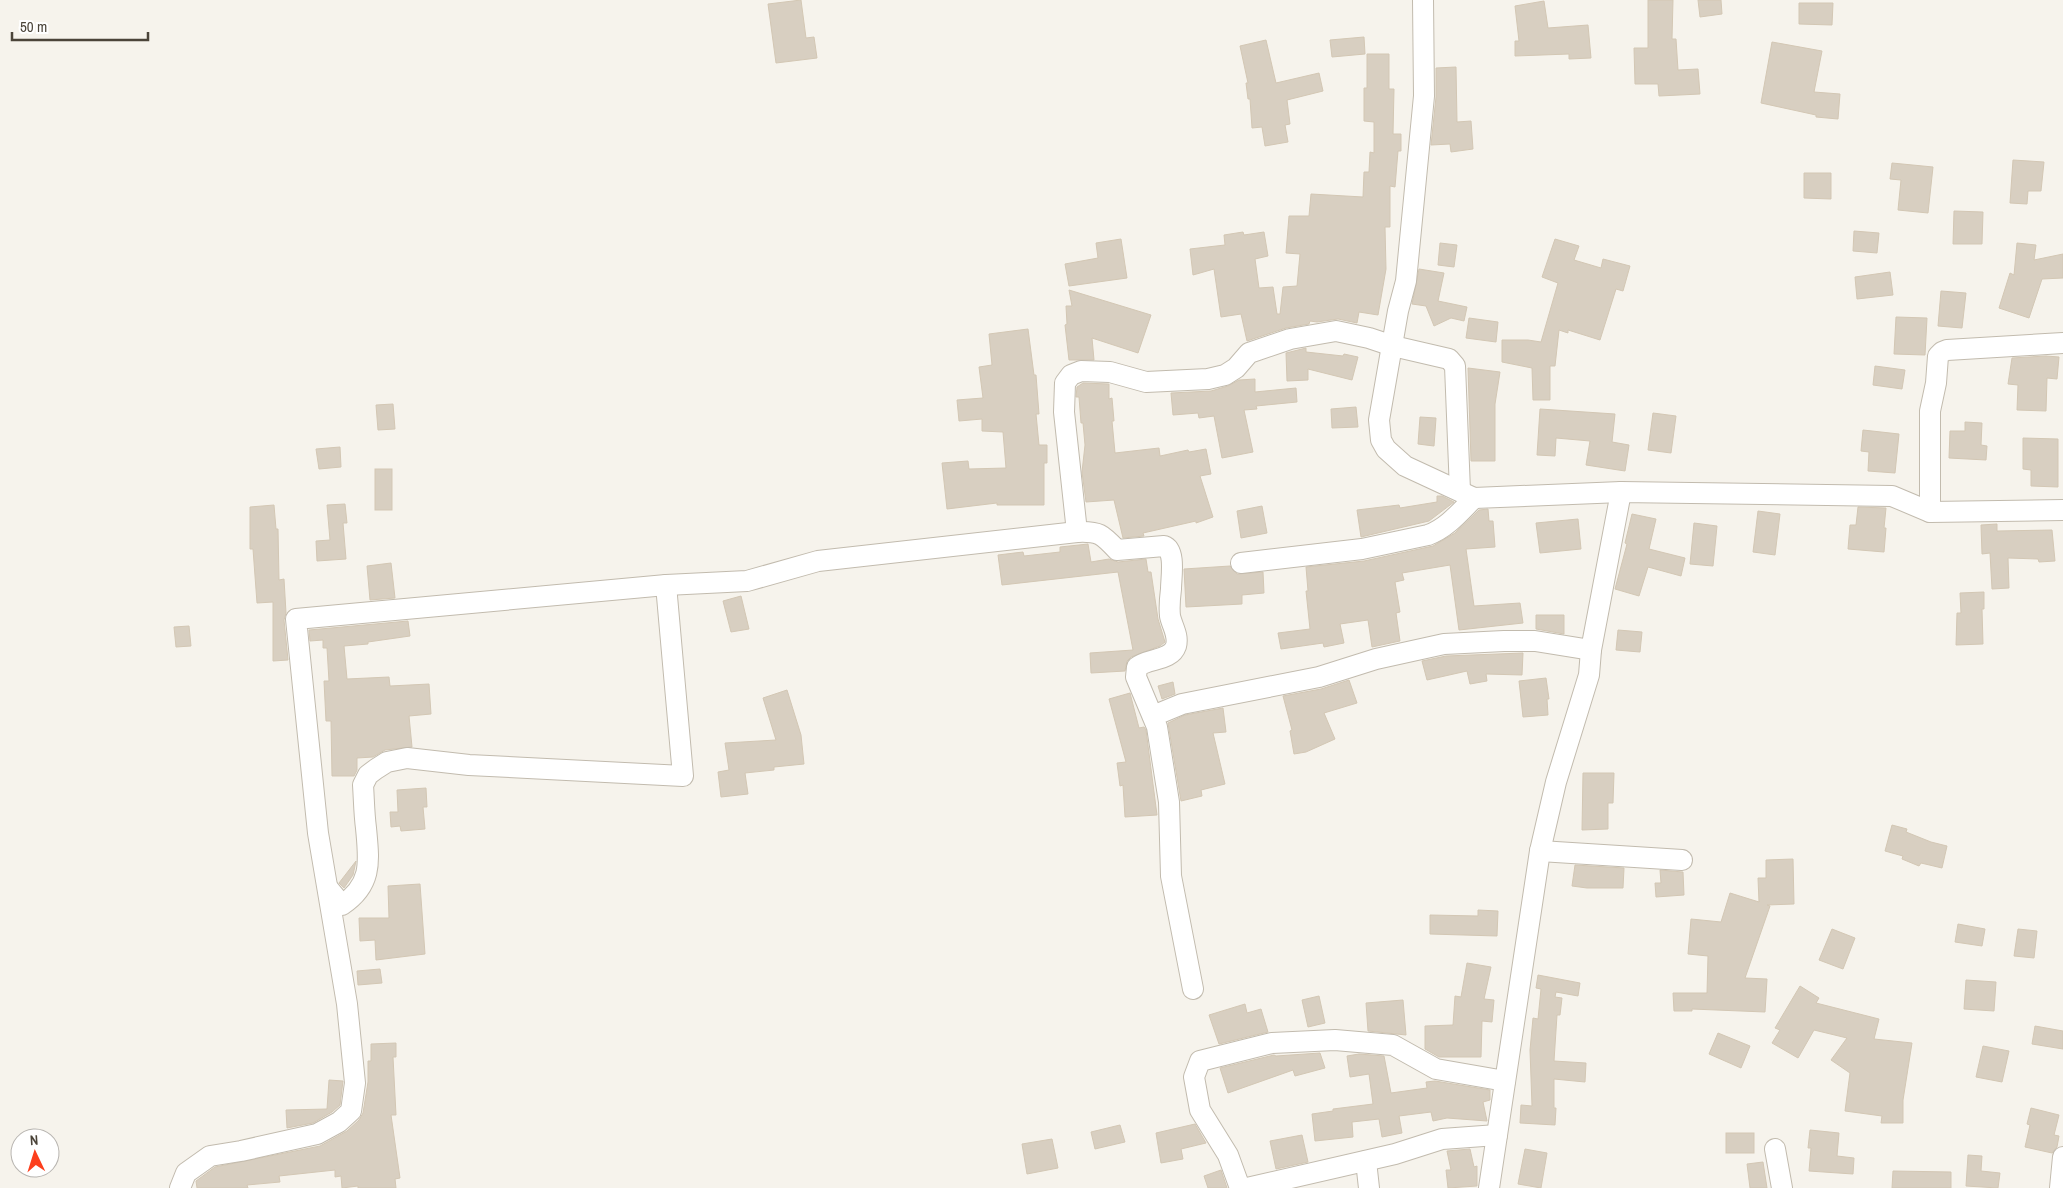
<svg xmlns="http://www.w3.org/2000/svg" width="2063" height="1188" viewBox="0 0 2063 1188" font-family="'Archivo Narrow',sans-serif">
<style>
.building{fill:#d8cfc1;stroke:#d3c7b4}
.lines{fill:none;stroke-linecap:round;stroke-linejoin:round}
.minor-casing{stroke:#c2bbae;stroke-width:22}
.minor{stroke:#fff;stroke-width:20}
</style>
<rect width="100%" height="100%" fill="#f6f3ec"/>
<g class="building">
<path d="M801,0L806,38L814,37L817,58L776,63L768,4Z"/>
<path d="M1648,0H1673L1672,39H1676L1678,70L1698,69L1700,94L1659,96L1658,84H1635L1634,48H1648Z"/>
<path d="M1698,0H1721L1722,14L1700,17Z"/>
<path d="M1544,1L1548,28L1588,25L1591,58L1569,59V54L1515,56V41H1519L1515,6Z"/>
<path d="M1799,3H1833L1832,25L1799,24Z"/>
<path d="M1364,37L1365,54L1332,57L1330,40Z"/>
<path d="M1266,40L1276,83L1319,73L1323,91L1287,100L1290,124L1285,125L1288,142L1265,146L1262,127L1252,128L1250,99H1248L1246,83H1248L1240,46Z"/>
<path d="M1772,42L1822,51L1814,92L1840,94L1838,119L1816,117V115L1761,103Z"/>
<path d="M1367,54H1389V89H1394L1393,134H1401V151H1398L1395,187L1390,186V227H1385L1386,269L1378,315L1359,312L1357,323L1338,319L1317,322L1310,321L1309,324L1286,328L1247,341L1241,314L1221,317L1214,269L1193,275L1190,249L1225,245L1224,235L1243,232L1244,235L1264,232L1268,256L1255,259L1259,288L1273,287L1277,314H1280L1283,287L1297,286L1300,254L1286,253L1289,216H1309L1311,194L1363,197L1364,172H1369L1370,152L1374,153V122L1364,121V88H1367Z"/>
<path d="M1456,67L1457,122L1471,121L1473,149L1451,152L1450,144L1431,145L1436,97V68Z"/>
<path d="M2013,160L2044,162L2041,191H2028L2027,204L2010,203Z"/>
<path d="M1892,163L1933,167L1928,213L1898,210L1901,180L1890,179Z"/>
<path d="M1804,173H1831V199L1804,198Z"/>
<path d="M1954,211L1983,212L1982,244H1953Z"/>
<path d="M1854,231L1879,233L1877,253L1853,251Z"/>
<path d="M1121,239L1127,278L1069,286L1065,264L1098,258L1096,243Z"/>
<path d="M1555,239L1579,246L1574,260L1601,268L1603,259L1630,266L1623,291L1616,289L1600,340L1568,330V333L1559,330L1555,366H1550V400H1533L1532,368L1502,362V340H1528L1541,342L1558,283L1542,277Z"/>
<path d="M1440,243L1457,245L1454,267L1438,265Z"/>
<path d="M2017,243L2036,245L2034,260L2063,254V278L2042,279L2029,318L1999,308L2010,273L2014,275Z"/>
<path d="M1419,269L1444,273L1438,301L1467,307L1464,321L1451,318L1434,326L1426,306L1412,304Z"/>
<path d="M1890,272L1893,295L1857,299L1855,277Z"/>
<path d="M1069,290L1151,315L1138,353L1092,338L1094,360H1069L1065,325L1067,324L1066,306H1072Z"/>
<path d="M1941,291L1966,293L1962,328L1938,326Z"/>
<path d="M1896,317L1927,318L1925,355L1894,354Z"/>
<path d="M1469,318L1498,322L1496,342L1466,338Z"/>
<path d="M1028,329L1034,375H1036L1039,414H1036L1039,445H1047V463H1044V505H997V503L947,509L942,463L968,461L969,469L1006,468L1003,432L982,431V419L959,421L957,400L983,398L979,367L992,365L989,334Z"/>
<path d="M1306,348V352L1343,356L1344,354L1358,357L1352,380L1308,369V380L1287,381L1286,353Z"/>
<path d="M2046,356L2059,357L2057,379L2047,378L2046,411L2017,410L2018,385L2008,384L2012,358Z"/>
<path d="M1875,366L1905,370L1902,389L1873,385Z"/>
<path d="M1468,368L1500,372L1495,404V461H1471Z"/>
<path d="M1255,379V392L1296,388L1297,402L1256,406L1257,409L1244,410L1253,452L1222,458L1214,416L1199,418L1198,413L1173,415L1171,393L1211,391L1228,386L1239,380Z"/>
<path d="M1083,383L1109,384V399L1112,398L1114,421H1112L1115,453L1159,448L1160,456L1188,450L1189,452L1206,449L1211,474L1200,476L1213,517L1196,523V521L1143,533L1144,536L1123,538L1114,500L1086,502L1082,472L1085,445L1083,423H1081L1079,397H1076L1077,387Z"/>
<path d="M393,404L395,429L378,430L376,405Z"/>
<path d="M1356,407L1358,427L1332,428L1331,409Z"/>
<path d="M1540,409L1615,414L1612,442L1629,445L1625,471L1586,465L1590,441L1556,438L1555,456L1537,455Z"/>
<path d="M1653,413L1676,416L1671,453L1648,450Z"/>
<path d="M1420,417L1436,418L1434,446L1418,444Z"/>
<path d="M1965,422L1982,423L1981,445L1987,446L1986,460L1949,458L1950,431H1965Z"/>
<path d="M1863,430L1899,434L1895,473L1868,471L1869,452L1861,451Z"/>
<path d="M2023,438L2058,439V487L2031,486V470L2023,469Z"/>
<path d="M340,447L341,467L319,469L316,449Z"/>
<rect x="375" y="469" width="17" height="41"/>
<path d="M1437,496H1442L1454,502L1429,521L1361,537L1357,510L1399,505L1400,508L1437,502Z"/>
<path d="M345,504L347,523H343L346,559L317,561L316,541L330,540L327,505Z"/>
<path d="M274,505L276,529H278L279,580L284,579L286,613L284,620L288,660L273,661V602L257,603L253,549H250V507Z"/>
<path d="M1262,506L1267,533L1241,538L1237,511Z"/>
<path d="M1858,507L1886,508L1884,528H1886L1884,552L1848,549L1850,525H1856Z"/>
<path d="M1488,509L1489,521H1493L1495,547L1466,549L1474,606L1520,603L1523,623L1459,630L1450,565L1402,573L1404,580L1395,582L1400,612L1396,613L1400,641L1372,647L1368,620L1340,624L1344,643L1324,647L1323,643L1281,649L1278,633L1310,629L1306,591H1308L1306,567L1364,561L1433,546L1455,533L1479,510Z"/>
<path d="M1758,511L1780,514L1775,555L1753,552Z"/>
<path d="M1632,514L1656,519L1649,549L1685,558L1681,576L1648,567L1639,596L1615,589L1627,544L1625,543Z"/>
<path d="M1578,519L1581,549L1540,553L1536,523Z"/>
<path d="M1694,523L1717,526L1713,566L1690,564Z"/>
<path d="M1997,524V531L2052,530L2055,561L2039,562L2038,559L2008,558L2009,588L1992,589L1990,553L1982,554L1981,525Z"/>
<path d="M1088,544L1091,562L1109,559L1118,562L1146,559L1148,572H1151L1158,619L1165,642L1160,646L1131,657L1127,661L1125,671L1091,673L1090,653L1133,650L1118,572L1002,585L998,555L1023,552L1024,556L1060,552V547Z"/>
<path d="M391,563L395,598L370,600L367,566Z"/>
<path d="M1230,566L1237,574L1263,572L1264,593L1242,595V604L1186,607L1184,569Z"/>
<path d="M1984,592V609H1982L1983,644L1956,645L1957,613H1961L1960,593Z"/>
<path d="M741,596L749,629L731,632L723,601Z"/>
<path d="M1536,615H1564V634L1536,629Z"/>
<path d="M408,621L410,636L368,642V644L344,646L347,679L389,677L390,686L429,684L431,714L409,716L412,747L385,750L373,757L357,758V770L354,776H332L331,721H326L324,681H329L327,648H323V640L310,641L309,630Z"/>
<path d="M189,626L191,646L176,647L174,627Z"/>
<path d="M1618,630L1642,632L1640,652L1616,650Z"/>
<path d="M1523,653L1522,675L1486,674L1487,681L1470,684L1467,671L1427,680L1422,661L1446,656Z"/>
<path d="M1546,678L1549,699H1547L1548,715L1523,717L1519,681Z"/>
<path d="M1349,680L1357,703L1324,713L1335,739L1306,752L1294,754L1290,731L1292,730L1283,696L1321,689Z"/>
<path d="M1173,682L1175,694L1162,699L1158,686Z"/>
<path d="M787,690L801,735L804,764L774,767V770L745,773L748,794L721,797L718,772L729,770L725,743L776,740L763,698Z"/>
<path d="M1130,693L1139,728L1144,727L1146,730L1157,815L1125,817L1123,785L1120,786L1117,763L1126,762L1109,699Z"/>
<path d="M1223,708L1226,732L1213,733L1225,784L1201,790L1202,796L1181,801L1168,723L1185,715Z"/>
<path d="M1583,773H1614L1613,803H1608V829L1582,830Z"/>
<path d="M426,788L427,807H423L425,829L401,831L400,826L391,827L390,812H398L397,790Z"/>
<path d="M1892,825L1907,829L1906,832L1931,842L1947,846L1942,868L1921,863L1919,866L1902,859L1903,856L1885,851Z"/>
<path d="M1793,859L1794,904L1767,905L1770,906L1745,978L1767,979L1765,1012L1692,1009V1011H1674L1673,993H1707L1708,956L1688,954L1691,919L1721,922L1730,893L1759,902L1758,878H1766V860Z"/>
<path d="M356,861L353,875L344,888L339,883Z"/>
<path d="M1575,865L1624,868L1623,888H1587L1572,886Z"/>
<path d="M1660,870L1683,872L1684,895L1656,897L1655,883H1661Z"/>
<path d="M420,884L425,954L376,960L375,940L360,941L359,918H389L388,886Z"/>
<path d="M1478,910L1498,911L1497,936L1430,934V915L1478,916Z"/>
<path d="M1958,924L1985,929L1982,946L1955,942Z"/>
<path d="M1832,929L1855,938L1843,969L1819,960Z"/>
<path d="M2018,929L2037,931L2034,958L2014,956Z"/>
<path d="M1467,963L1491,967L1484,999L1494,1000L1492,1022L1482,1021L1481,1057H1439L1425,1049V1026L1453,1025L1455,996L1461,997Z"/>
<path d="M380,969L382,983L358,985L357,971Z"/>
<path d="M1538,975L1580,983L1578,996L1556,992L1555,997L1562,998L1560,1015H1557L1554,1061L1586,1063L1585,1082L1554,1079V1108H1556L1555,1125L1520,1123L1521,1105L1532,1106L1530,1050L1533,1018L1538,1019L1541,989L1536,988Z"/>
<path d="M1966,980L1996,982L1994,1011L1964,1009Z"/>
<path d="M1800,986L1819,998L1816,1003L1879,1019L1874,1039L1912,1043L1903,1100V1123H1881L1882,1116L1845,1111L1850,1073L1831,1060L1847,1038L1814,1030L1798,1058L1772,1043L1780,1030L1775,1028Z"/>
<path d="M1319,996L1325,1023L1308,1027L1302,1000Z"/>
<path d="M1403,1000L1406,1035L1368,1031L1366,1003Z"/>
<path d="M1245,1004L1247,1013L1261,1009L1268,1032L1219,1044L1209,1015Z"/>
<path d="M2035,1026L2063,1031V1049L2032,1044Z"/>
<path d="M1718,1033L1750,1046L1741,1068L1709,1054Z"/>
<path d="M396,1043V1057H393L396,1115H391L400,1178L395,1179L396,1188H358V1186L342,1188L341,1176L335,1177V1170L279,1176L280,1182L247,1185L248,1188H197L196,1181L215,1167L320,1146L347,1131L359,1120L363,1113L368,1082V1061H371V1044Z"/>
<path d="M1983,1046L2009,1051L2002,1082L1976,1077Z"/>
<path d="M1320,1053L1325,1068L1295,1076L1293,1070L1228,1093L1220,1068L1274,1055L1276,1056Z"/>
<path d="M1359,1054L1384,1056L1391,1093L1427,1088L1426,1082L1435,1081L1490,1090V1100L1483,1102L1487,1121L1447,1118L1433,1121L1431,1112L1399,1116L1402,1133L1382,1137L1379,1119L1352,1122L1353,1137L1315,1141L1312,1114L1333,1111V1109L1373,1104L1369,1074L1350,1077L1347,1056Z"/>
<path d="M329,1080L343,1081L340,1105L332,1112L313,1123L287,1128L286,1110L327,1109Z"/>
<path d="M2031,1108L2059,1115L2054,1135L2059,1136L2057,1147L2052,1153L2025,1147L2030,1125L2027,1124Z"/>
<path d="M1195,1124L1206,1143L1181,1149L1183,1159L1161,1163L1156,1133Z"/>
<path d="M1120,1125L1125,1142L1095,1149L1091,1132Z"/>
<path d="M1810,1130L1839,1133L1837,1156L1854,1158L1853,1174L1809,1171L1811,1148H1808Z"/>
<rect x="1726" y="1133" width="28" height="20"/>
<path d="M1302,1135L1308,1162L1276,1169L1270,1141Z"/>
<path d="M1052,1139L1058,1168L1027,1174L1022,1144Z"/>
<path d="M1470,1149L1474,1167L1477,1166V1186L1448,1188L1446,1170H1451L1447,1151Z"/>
<path d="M1525,1149L1547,1153L1541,1188L1518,1184Z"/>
<path d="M1968,1155L1982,1156L1981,1171L2000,1173L1998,1188L1966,1186Z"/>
<path d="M1763,1162L1767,1188H1750L1747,1164Z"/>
<path d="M1221,1170L1227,1188H1208L1204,1176Z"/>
<path d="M1893,1171L1951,1172V1188H1892Z"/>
</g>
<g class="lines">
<g class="minor-casing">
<g id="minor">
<path d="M1423,0L1424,96L1406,281L1398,311L1379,420L1381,440L1386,449L1405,466L1474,498L1621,492L1892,496L1930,512L2063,510"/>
<path d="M1930,512V411L1936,383L1938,356L1942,352L1947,350L2063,343"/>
<path d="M1077,532L1064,412L1065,383L1071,375L1081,371L1110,372L1146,382L1208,379L1225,375L1236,368L1249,353L1290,339L1336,331L1369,338L1393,346L1449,359L1455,366L1460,491"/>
<path d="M1241,563L1362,549L1428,535C1447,528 1460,512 1474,498"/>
<path d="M1153,716L1182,704L1319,677L1376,659L1444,644L1504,641H1535L1591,650"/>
<path d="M1540,851L1682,860"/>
<path d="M328,888L342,905C373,884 369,861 366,828C364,813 364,799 363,785L368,775L376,769L387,762L407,758L469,765L683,776L666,585"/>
<path d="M1775,1149L1782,1188"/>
<path d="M1366,1161L1369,1188"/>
<path d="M180,1188L186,1173L210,1156L241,1151L317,1134L339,1122L351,1111L355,1083L347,1004L318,833L296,619L666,585L747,581L818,561L1077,532C1099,531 1102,534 1117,550L1164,546C1176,550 1171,578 1171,589C1170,597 1169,607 1170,616C1172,626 1179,635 1176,646C1171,661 1148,658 1137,667L1136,677L1157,727L1169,802L1171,876L1193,989"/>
<path d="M1240,1188L1228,1155L1200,1110L1194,1077L1200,1061L1272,1043L1335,1040L1393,1045L1436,1069L1505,1081"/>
<path d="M1247,1188L1395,1154L1442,1139L1497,1135"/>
<path d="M1489,1188L1540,851L1556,782L1589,675L1591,650L1621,492"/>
<path d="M2060,1188L2063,1157"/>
</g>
</g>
<use href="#minor" class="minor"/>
</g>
<g transform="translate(35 1153) rotate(356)"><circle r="24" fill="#ffffff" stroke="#b7b4b0"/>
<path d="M0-4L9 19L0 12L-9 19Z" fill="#fc3f1d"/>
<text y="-8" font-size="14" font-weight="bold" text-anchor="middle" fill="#4b4439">N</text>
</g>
<path d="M12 32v8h136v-8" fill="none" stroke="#4b4439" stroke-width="2.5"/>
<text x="20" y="32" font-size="15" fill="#4b4439" stroke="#ffffff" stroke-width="4" paint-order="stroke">50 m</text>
</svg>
